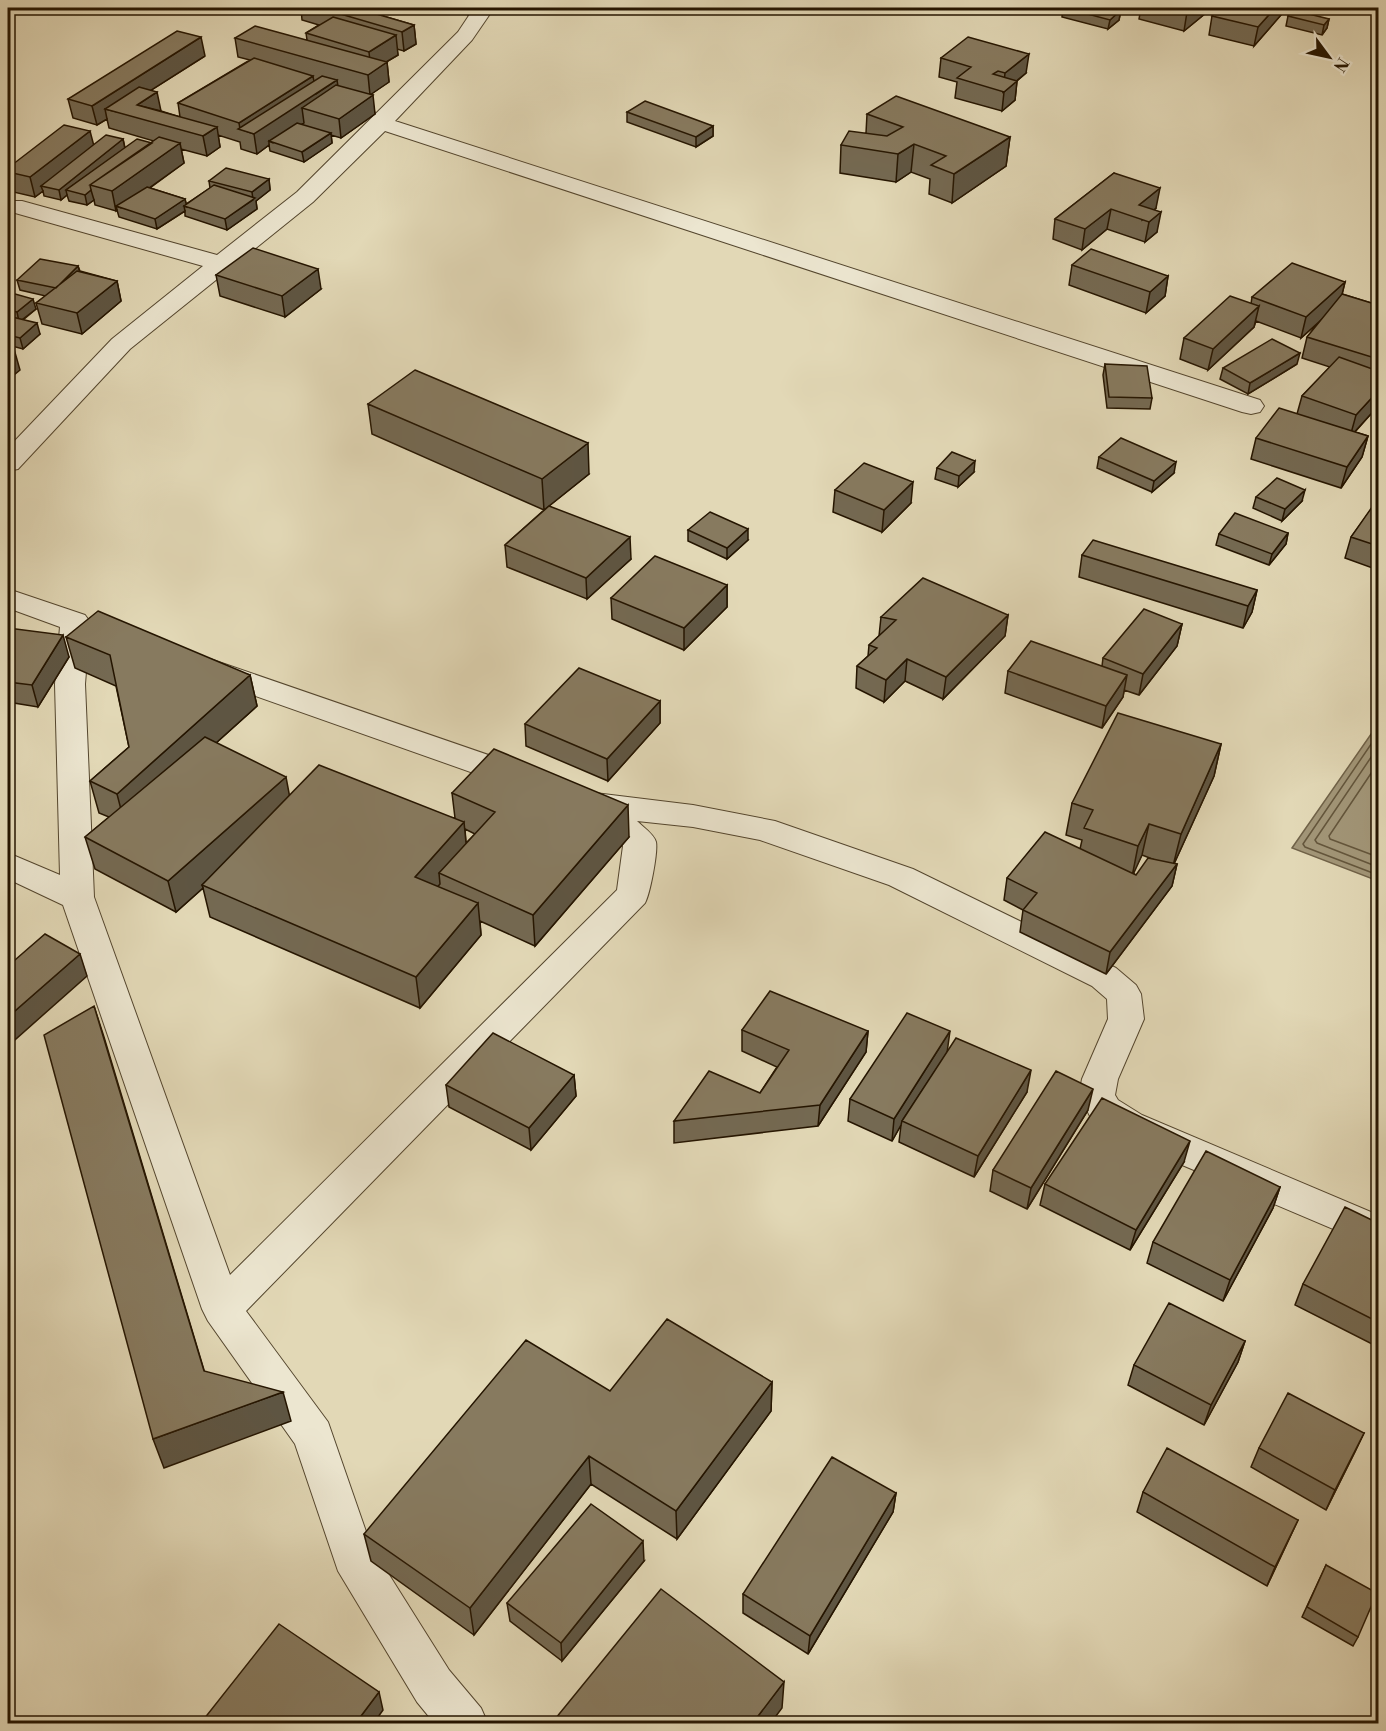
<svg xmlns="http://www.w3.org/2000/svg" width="1386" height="1731" font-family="'Libre Bodoni',serif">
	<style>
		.water { fill: #a29678; stroke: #706248; stroke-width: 1.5 }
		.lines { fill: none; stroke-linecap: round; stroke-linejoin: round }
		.shore { stroke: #64563c; stroke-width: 1.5 }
		.minor-casing { stroke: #54462e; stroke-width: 2 }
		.minor { fill: #ece6d0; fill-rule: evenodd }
		.wall { fill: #746952; stroke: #251500; stroke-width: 1.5; fill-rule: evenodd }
		.shaded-wall { fill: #5e5542; stroke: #251500; stroke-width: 1.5 }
		.building { fill: #877a5f; stroke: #251500; stroke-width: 1.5 }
	</style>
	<rect width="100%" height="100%" fill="#e2d8b6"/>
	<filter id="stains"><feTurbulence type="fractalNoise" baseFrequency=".00333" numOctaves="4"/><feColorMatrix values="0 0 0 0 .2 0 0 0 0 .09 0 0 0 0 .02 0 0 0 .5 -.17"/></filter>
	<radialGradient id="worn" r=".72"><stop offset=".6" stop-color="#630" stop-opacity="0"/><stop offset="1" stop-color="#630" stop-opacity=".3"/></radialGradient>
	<path class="water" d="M1376,727l2,1v153l-86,-33z"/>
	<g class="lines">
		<path class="shore" d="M1378,734l-75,110 2,3 73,28
			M1378,747l-63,93 2,3 61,24
			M1378,763l-49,73 1,3 48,18"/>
		<defs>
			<path id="minor" d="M474,8h20l-22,32 -77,81 865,279 4,6 -4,6 -9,2 -9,-2 -857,-281 -72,71 -183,147 -112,120 -10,2v-23l104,-109 91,-73 -195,-55v-10h14l195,54 80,-63 161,-160z
				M8,589l77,26 5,7 -5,62 9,213 136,378 387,-385 6,-44 -33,-32 -6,-2 -5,-8 5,-8 11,-3 98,12 82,16 138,48 203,99 20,17 5,9 3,25 -26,60 -3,16 3,5 24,15 236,100v33l-262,-111 -24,-17 -13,-25 3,-16 26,-60 -1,-20 -15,-13 -203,-101 -129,-45 -67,-13 -56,-6c6,6 17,13 19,21 2,10 -6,52 -11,61l-399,408 82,111 43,124 78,124 32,38 7,16h-53l-18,-22 -79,-131 -43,-127 -87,-123 -6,-12 -139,-404 -55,-26v-26l52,22 -5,-191 5,-57 -52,-19z
				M210,659l325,112 5,8 -5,8 -11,3 -11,-3 -314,-111 -4,-7 4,-7z"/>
		</defs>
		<use href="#minor" class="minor-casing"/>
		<use href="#minor" class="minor"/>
	</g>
	<path class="wall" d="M301,8h55l58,17 2,19 -12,7 -7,-2 1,6 -12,7h1l2,20 -18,12 4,20 -34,24 -10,-3 1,8 -28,19 -34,-11 -1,-6 -12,9 -16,-5 -1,-7 -22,-7 2,12 -13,9 -26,-7 3,14 -34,25 35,11 1,5 24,-16 -1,-7 60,-2 1,11 -14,11 1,8 -30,21 -42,-14v-5l-28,18 -38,-12 -2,-7 -1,1 -21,-6 -1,-5 -7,5 -18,-4 -2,-6 -6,5 -17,-4 -1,-5 -8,6 -26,-6 -1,-6v-17l85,-23 30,-6 2,9 27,-5 2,-2 -45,-13 -2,-9 -10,6 -24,-7 -5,-19 137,-43 -54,34 10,21 19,6 -2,-14 72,-43 -12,-3 -3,-19 72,2 -1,-7 13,-8 -17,-5z
		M401,8h34l-5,5z
		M442,8h30l-4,6 -25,-3z
		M1063,8h33l25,2 -2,10 -11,9 -46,-12z
		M1141,8h71l-28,23 -45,-12z
		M1287,8l-33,38 -45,-11 3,-19z
		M1288,16l41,3 -2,9 -5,7 -36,-9z
		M941,58l85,15 -9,8 -2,19 -13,11 -47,-13 2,-16 -18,-5z
		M627,112l86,14v10l-17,11 -69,-25z
		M867,114l143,23 -4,29 -54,37 -23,-9 1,-15 -19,-7 -15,10 -56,-9 1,-28 25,-12z
		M1114,173l42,35 -2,2 3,22 -12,10 -38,-13 -25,21 -29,-11 2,-20z
		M1072,265l96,11 -3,20 -19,17 -77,-28z
		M78,266l2,5 37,10 4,20 -39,33 -40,-10 -6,-21 10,-7 -26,-6 -3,-10z
		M216,275l105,14 -36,28 -65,-21z
		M1345,282l-3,12 36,11v101l-23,26 13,4 -6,21 -21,31 -90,-29 5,-21 41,-24 5,-18 28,-29 -28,-9 5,-21 12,-15 -18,16 -45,-17 -2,6 -46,43 -28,-11 4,-21 67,-34 1,-7z
		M8,292l28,17 -13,11 17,14 -17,15 -15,-4z
		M1105,364l47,34 -2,11 -43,-1 -4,-33z
		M1297,364l-49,30 -28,-15 3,-11z
		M368,404l221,70 -40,32 82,53 -44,40 -80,-32 -2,-22 39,-35 -172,-76z
		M1378,434v9h-2z
		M1099,457l75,16 -22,19 -55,-24z
		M937,468l37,4 -16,15 -23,-8z
		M835,490l76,13 -29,29 -49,-20z
		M1256,497l46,4 -20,20 -29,-13z
		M1378,500v70l-33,-12 6,-21z
		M688,530l60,10 -21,19 -39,-18z
		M1288,533l-2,11 -17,21 -53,-20 3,-11z
		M1082,555l175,35 -5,22 -9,16 -164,-51z
		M727,585v22l-43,43 -72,-31 -1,-21z
		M1008,615l-3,21 -62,63 -38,-18 -21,21 -28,-14 1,-22 11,-10 1,-11 10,-9 2,-19z
		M1182,624l-5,22 -38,49 -15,-5 -1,7 -21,31 -97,-35 3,-22 94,-5 1,-8z
		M8,628l61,29 -31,50 -30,-5z
		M66,637l184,38 7,31 -41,37 73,52 166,23 -3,-25 177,44 -94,109 -55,-25 1,14 -61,73 -210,-91 -7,-29 -27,24 -81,-43 -10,-32 24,-20 -10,-4 -9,-32 39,-34 -13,-61 -41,-18zM465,829l10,5 -9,9z
		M660,701v22l-52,58 -82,-35 -1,-22z
		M1221,744l-7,32 -40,88h3l-5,22 -66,88 -86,-42 3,-22 -19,-10 3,-22 73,-29 2,-9 -16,-5 6,-32zM1142,855l13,5 -19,15 -3,-2z
		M742,1030l126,1 -2,21 -48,74 -144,17v-22l86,-28 17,-26 -35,-16z
		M948,1051l79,41 -53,85 -75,-35 2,-17 -9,16 -44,-20 2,-22z
		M574,1075l2,21 -45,54 -82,-43 -3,-22z
		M1088,1110l-61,99 -37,-18 3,-21z
		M1184,1162l-54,88 -90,-45 5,-21z
		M1280,1187l-7,21 -50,93 -76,-38 6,-21z
		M1378,1223v124l-83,-42 8,-21z
		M1245,1341l-7,21 -34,63 -76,-40 6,-20z
		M772,1382l-1,29 -94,128 -86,-55 -117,151 -103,-74 -7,-27 246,-143z
		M1364,1433l-38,77 -75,-43 8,-19z
		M1143,1492l155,28 -31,66 -130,-74z
		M896,1493l-3,19 -85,142 -65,-41v-19z
		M644,1561l-82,100 -52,-40 -3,-18z
		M1326,1565l32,72 -5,9 -51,-29z"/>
	<path class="shaded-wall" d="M430,8h5l-5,5z
		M467,8h5l-4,6z
		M1193,8h19l-28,23 3,-19z
		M1275,8h12l-33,38 4,-19z
		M1121,10l-2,10 -11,9 2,-9z
		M1329,19l-2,9 -5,7 2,-10z
		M414,25l2,19 -12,7 -2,-19z
		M396,35l2,20 -27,16 -2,-19z
		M201,37l4,19 -88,56 -12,-3 2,10 -10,6 -5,-19z
		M1029,54l-3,19 -23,19 2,-19z
		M387,62l2,20 -19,13 -2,-20z
		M313,76l3,18 21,-14 3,20 -38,8 2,15 -31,20 -4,-2v4l-12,9 -3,-20 -14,-5 -1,-6z
		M1017,81l-2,19 -13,11 2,-19z
		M157,92l4,19 -24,-6z
		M373,95l2,19 -34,24 -2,-19z
		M713,126v10l-17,11v-10z
		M217,127l3,20 -13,9 -4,-20z
		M90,131l5,19 -54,36 2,5 -8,6 -5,-20z
		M331,133l1,10 -28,19 -2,-10z
		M1010,137l-4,29 -54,37 2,-29z
		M123,139l2,10 -59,41 1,5 -6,5 -2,-10z
		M180,143l4,20 -63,45 -5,-2 1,4 -1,1 -4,-20z
		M914,144l-3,28 -15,10 2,-28z
		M269,179l1,11 -14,11 1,8 -30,21 -2,-11 28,-19 -1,-8z
		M1160,188l-4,20 -14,12 -3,-15z
		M91,190l3,10 -7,5 -2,-10z
		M185,199l2,8 -3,-1 1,5 -28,18 -2,-10z
		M1111,209l-4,20 -25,21 3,-21z
		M1161,212l-4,20 -12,10 4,-20z
		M78,266l3,11 -25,11z
		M318,269l3,20 -36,28 -3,-21z
		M1168,276l-3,20 -19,17 4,-21z
		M117,281l4,20 -39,33 -5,-21z
		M1345,282l-5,21 -39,35 5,-21z
		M33,299l3,10 -17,13 -2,-10z
		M1259,306l-5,21 -46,43 5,-21z
		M37,323l3,11 -17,15 -3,-11z
		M14,349l6,21 -12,10v-25z
		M1300,353l-3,11 -49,30 2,-11z
		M1378,358v14l-6,8 6,-21z
		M1378,391v15l-28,31 6,-22z
		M1368,436l-6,21 -21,31 6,-21z
		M588,443l1,31 -45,36 -2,-31z
		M975,461l-1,11 -16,15 1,-11z
		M1176,462l-2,11 -22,19 2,-11z
		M913,482l-2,21 -29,29 2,-22z
		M1305,490l-3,11 -20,20 3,-12z
		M748,529v11l-21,19v-11z
		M1288,533l-2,11 -17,21 3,-11z
		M630,537l1,22 -44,40 -1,-21z
		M727,585v22l-43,43v-22z
		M1257,590l-5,22 -9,16 5,-22z
		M1008,615l-3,21 -62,63 3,-22z
		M1182,624l-5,22 -38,49 4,-21z
		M63,635l6,22 -31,50 -6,-22z
		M907,659l-2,22 -21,21 2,-22z
		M250,675l7,31 -132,119 -8,-31z
		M1127,675l-4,22 -21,31 4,-22z
		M660,701v22l-52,58 -1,-22z
		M1221,744l-7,32 -41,90 8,-32z
		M286,777l6,32 -90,76 1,3 -27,24 -8,-31z
		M628,805l1,32 -94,109 -2,-31z
		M464,822l3,31 -28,20 1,11 -21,25 -4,-32z
		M1149,824l-7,31 -10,22 6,-31z
		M1177,864l-5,22 -66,88 4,-22z
		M478,903l3,32 -61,73 -4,-31z
		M80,954l7,22 -79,70v-29z
		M94,1006l10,31 109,363 -9,-29z
		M868,1031l-2,21 -48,74 2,-21z
		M950,1031l-3,22 -45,68 -1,4 -9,16 2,-22z
		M1031,1070l-4,22 -53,85 4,-21z
		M574,1075l2,21 -45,54 -2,-22z
		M1093,1089l-5,21 -61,99 4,-21z
		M1190,1141l-6,21 -54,88 6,-20z
		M1280,1187l-7,21 -50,93 7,-21z
		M8,1213l5,13 -5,6z
		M1245,1341l-7,21 -34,63 7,-20z
		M772,1382l-1,29 -94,128 -1,-28z
		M283,1392l8,29 -127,47 -11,-29z
		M1364,1433l-9,19 -29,58 9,-20z
		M589,1456l2,28 -117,151 -4,-27z
		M896,1493l-3,19 -85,142 2,-18z
		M1298,1520l-9,19 -22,47 8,-19z
		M643,1541l1,20 -82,100 -1,-18z
		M784,1682l-2,26 -12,16h-18z
		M379,1692l4,18 -10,14h-18z"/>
	<path class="building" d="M320,8h36l58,17 -12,7z
		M1065,8h31l4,1 2,-1h8l11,2 -11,10z
		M1170,8h23l-6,4z
		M1220,8h55l-17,19 -46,-11z
		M1293,10l36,9 -5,6 -36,-9z
		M333,17l63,18 -27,17 -63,-19z
		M255,26l132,36 -19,13 -133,-37z
		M177,31l24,6 -109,69 -24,-7z
		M968,37l61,17 -24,19 -7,-2 -5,3 24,7 -13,11 -47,-14 14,-11 -30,-9z
		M254,58l59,18 -74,47 -61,-20z
		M322,76l15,4 -83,54 -16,-5z
		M336,85l37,10 -34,24 -37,-11z
		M139,87l18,5 -20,13 80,22 -14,9 -98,-27z
		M896,96l114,41 -56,37 -23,-9 15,-9 -32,-12 -16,10 -57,-9 8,-14 38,5 16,-9 -36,-13z
		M645,101l68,25 -17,11 -69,-25z
		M297,123l34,10 -29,19 -33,-11z
		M64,125l26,6 -60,46 -22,-5v-4z
		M106,135l17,4 -64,51 -18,-4z
		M159,137l21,6 -68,48 -22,-6z
		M137,139l15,4 -62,42 1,5 -6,5 -19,-5z
		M226,168l43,11 -17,13 -43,-11z
		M1114,173l46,15 -21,17 22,7 -12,10 -38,-13 -26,20 -30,-10z
		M214,185l41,13 -30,21 -41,-13z
		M147,187l38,12 -30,20 -39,-13z
		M253,248l65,21 -36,27 -66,-21z
		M1091,249l77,27 -18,16 -78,-27z
		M40,259l38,7 -22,22 -39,-8z
		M1292,263l53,19 -39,35 -54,-20z
		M77,271l40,10 -40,32 -41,-10z
		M8,292l25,7 -16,13 -9,-2z
		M1342,294l36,11v54l-71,-22z
		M1230,296l29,10 -46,43 -29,-11z
		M8,316l29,7 -17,15 -12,-3z
		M1272,339l28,14 -50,30 -27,-15z
		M8,347l6,2 -6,6z
		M1339,357l39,14v20l-22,24 -54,-19z
		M1105,364l42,2 5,32 -43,-1z
		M415,370l173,73 -46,36 -174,-75z
		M1279,408l89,28 -21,31 -91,-29z
		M1121,438l55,24 -22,19 -55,-24z
		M952,452l23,9 -16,15 -22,-8z
		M864,463l49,19 -29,28 -49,-20z
		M1277,478l28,12 -20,19 -29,-12z
		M1377,500h1v46l-27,-9z
		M549,506l81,31 -44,41 -81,-33z
		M710,512l38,17 -21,19 -39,-18z
		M1235,513l53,20 -16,21 -53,-20z
		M1093,540l164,50 -9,16 -166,-51z
		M655,556l72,29 -43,43 -73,-30z
		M923,578l85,37 -62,62 -39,-18 -21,21 -29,-14 20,-18 -8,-3 27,-25 -15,-3z
		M1144,609l38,15 -39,50 -40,-16z
		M98,611l152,64 -133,119 -27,-13 39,-34 -19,-92 -44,-18z
		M8,628l55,7 -31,50 -24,-3z
		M1031,641l96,34 -21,31 -98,-35z
		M579,668l81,33 -53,58 -82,-35z
		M1118,713l103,31 -40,90 -32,-10 -11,22 -54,-18 9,-18 -21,-7z
		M205,737l81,40 -118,104 -83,-44z
		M494,749l134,56 -95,110 -94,-42 56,-61 -43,-19z
		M319,765l145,57 -49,55 63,26 -62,74 -214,-92z
		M1045,832l91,43 12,-17 29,6 -67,88 -87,-42 14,-17 -30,-15z
		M45,934l35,20 -72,63v-51z
		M770,991l98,40 -48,74 -146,16 35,-50 51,22 29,-43 -47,-20z
		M94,1006l110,365 79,21 -130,47 -109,-404z
		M907,1013l43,18 -56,88 -44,-20z
		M493,1033l81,42 -45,53 -83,-43z
		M956,1038l75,32 -53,86 -76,-35z
		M1056,1071l37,18 -62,99 -38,-18z
		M1102,1098l88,43 -54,89 -91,-46z
		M1206,1151l74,36 -50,93 -77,-38z
		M1345,1207l33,16v99l-75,-38z
		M1169,1303l76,38 -34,64 -77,-40z
		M667,1319l105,63 -96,129 -87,-55 -119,152 -106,-74 162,-194 84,51z
		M1288,1393l76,40 -29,57 -76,-42z
		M1167,1448l131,72 -23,47 -132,-75z
		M832,1457l64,36 -86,143 -67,-42z
		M591,1504l52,37 -82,102 -54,-40z
		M1326,1565l51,28 -19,44 -51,-30z
		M661,1589l123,93 -32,42h-201z
		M279,1624l100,68 -24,32h-155z"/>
	<rect width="1386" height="1731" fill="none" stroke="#e2d8b6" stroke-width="30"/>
	<rect x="9" y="9" width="1368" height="1713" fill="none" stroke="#251500" stroke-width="3"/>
	<rect x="15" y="15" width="1356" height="1701" fill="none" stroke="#251500" stroke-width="1.5"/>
	<g transform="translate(1329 57) rotate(123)" stroke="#ece6d0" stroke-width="4.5" paint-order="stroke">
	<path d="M0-4.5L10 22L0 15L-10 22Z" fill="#251500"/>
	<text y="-9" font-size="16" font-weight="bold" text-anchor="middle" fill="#251500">N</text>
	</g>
	<rect width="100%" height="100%" filter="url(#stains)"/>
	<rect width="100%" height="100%" fill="url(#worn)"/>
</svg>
